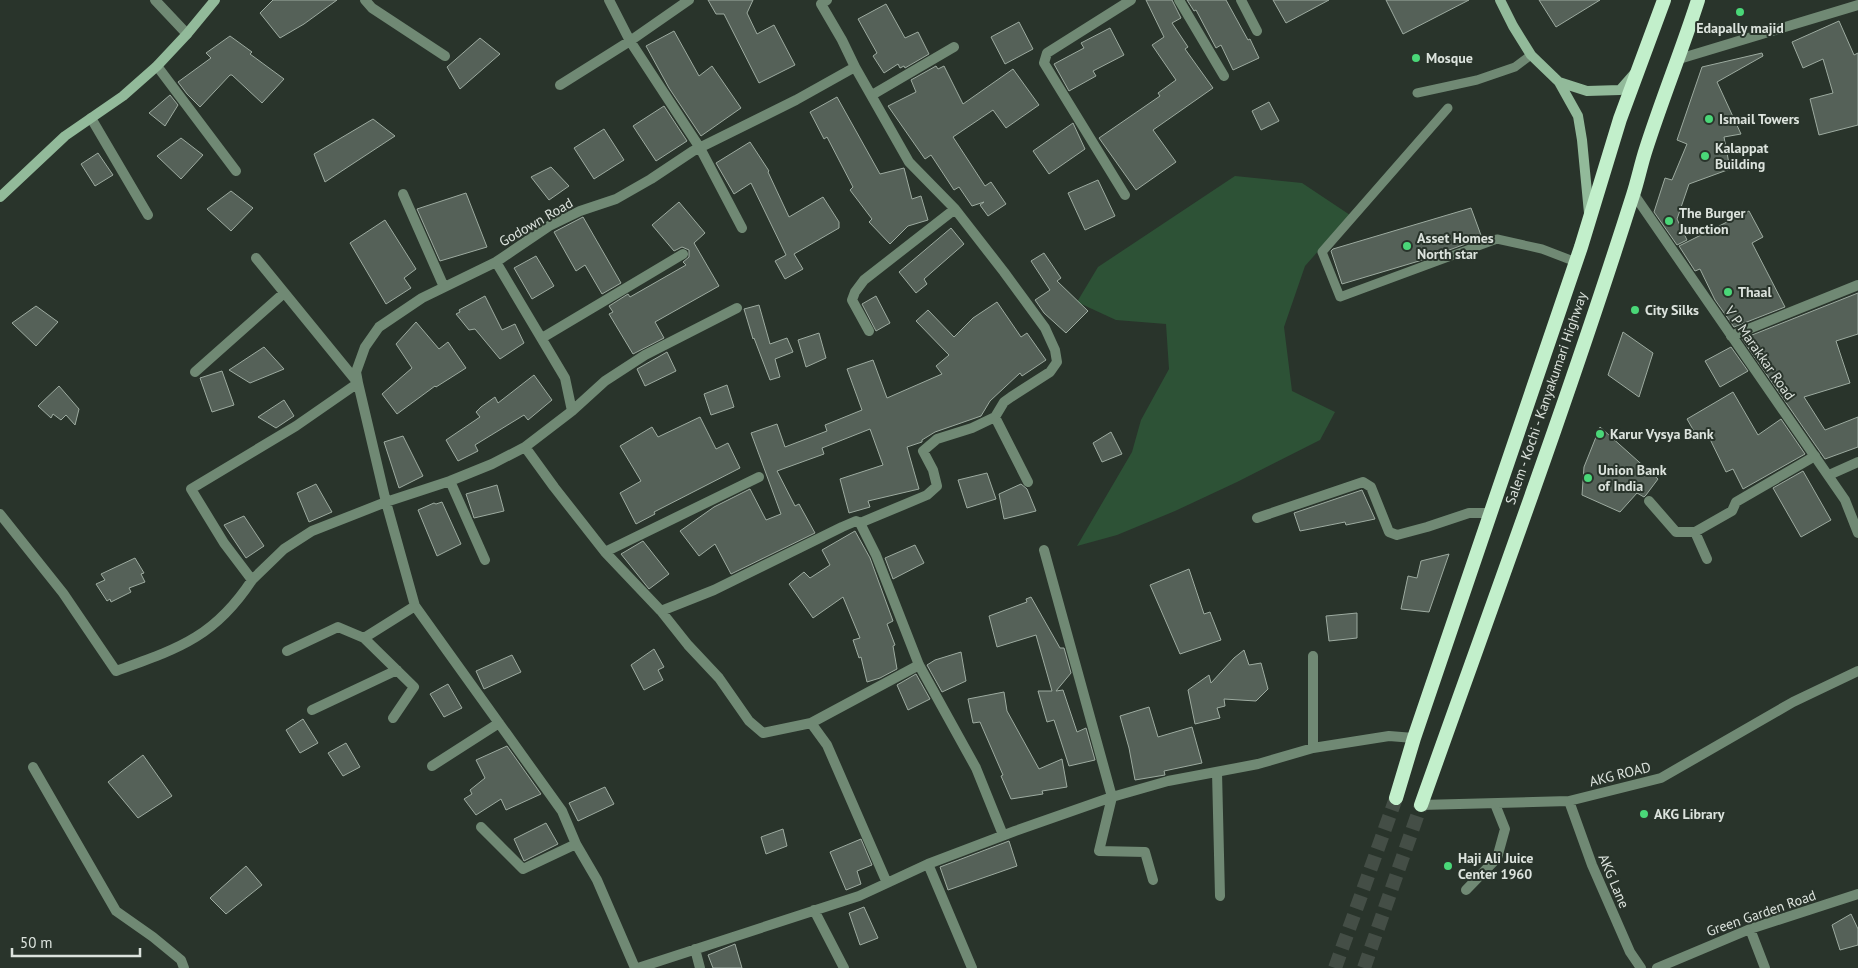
<svg xmlns="http://www.w3.org/2000/svg" width="1858" height="968" font-family="'PT Sans',sans-serif">
	<style>
		.green { fill: #2d5236 }
		.building { fill: #556158; stroke: #9daba0 }
		.lines { fill: none; stroke-linecap: round; stroke-linejoin: round }
		.trunk-tunnel { stroke: #444e46; stroke-width: 14; stroke-dasharray: 14 7; stroke-linecap: butt }
		.service { stroke: #708974; stroke-width: 9 }
		.minor { stroke: #708974; stroke-width: 10 }
		.tertiary { stroke: #708974; stroke-width: 10 }
		.secondary { stroke: #92ba9a; stroke-width: 10 }
		.trunk { stroke: #c2efcb; stroke-width: 14 }
		.poi-dot { fill: #4ad778; stroke: #29342b; stroke-width: 2 }
		.labels { text-anchor: middle; stroke-width: 4; stroke-linejoin: round; paint-order: stroke }
		.poi-label { font-size: 14px; font-weight: bold; fill: #dce3dd; stroke: #29342b; text-anchor: start }
		.street-label { font-size: 14px; fill: #dce3dd; stroke: #29342b }
	</style>
	<rect width="100%" height="100%" fill="#29342b"/>
	<path class="green" d="M1235,176l67,7 48,32 -45,51 -21,61 8,64 43,21 -15,28 -83,42 -62,29 -58,24 -40,11 55,-94 9,-32 28,-51 -3,-45 -50,-4 -39,-18 21,-35z"/>
	<path class="building" d="M273,0h64l-33,24 -24,14 -20,-25z
		M708,0h45l-6,13 10,21 17,-9 21,40 -36,18 -35,-69h-8z
		M1146,0h26l9,18 -9,5 16,24 -3,2 28,39 -60,42 23,32 -40,28 -37,-52 61,-42 -2,-3 18,-13 -24,-35 12,-8z
		M1187,0h39l22,40 2,-1 9,19 -26,12 -12,-25 -5,3 -20,-38 -2,1z
		M1273,0h56l-43,23z
		M1386,0h83l-66,34z
		M1539,0h61l-44,27z
		M886,4l19,34 13,-6 11,22 -24,14 -1,-2 -4,2 -2,-4 -14,9 -11,-17 4,-3 -19,-34z
		M1839,21l15,34 4,-2v72l-39,10 -9,-36 23,-6 -10,-34 -20,9 -11,-26z
		M1019,22l14,27 -28,15 -14,-27z
		M1110,28l14,27 -31,16 3,5 -27,15 -15,-27 30,-16 -3,-5z
		M674,31l25,45 13,-10 29,42 -40,28 -32,-48 -23,-42z
		M230,36l22,16 -2,2 34,25 -22,24 -30,-28h-2l-30,32 -13,-13 -9,-12 33,-24 -5,-5z
		M480,38l20,16 -40,35 -13,-22z
		M1762,53l1,3 -46,26 24,52 -17,3 6,32 -41,15 -12,35 10,21 -10,5 -23,-33 11,-34 7,2 15,-36 -10,-4 25,-73z
		M936,66l2,3 6,-3 19,38 50,-35 26,36 -33,23 -13,-18 -40,27 32,49 6,-4 15,22 -18,12 -8,-11 4,-3 -12,4 -13,-19 -5,3 -23,-35 -6,4 -37,-53 28,-14 -5,-12z
		M170,95l8,10 -13,21 -16,-13z
		M837,97l43,77 24,-6 8,31 9,-3 7,24 -20,6 -18,18 -21,-22 3,-3 -22,-29 3,-3 -26,-50 -3,2 -14,-27z
		M1269,102l10,19 -18,9 -9,-19z
		M664,106l23,35 -31,20 -23,-35z
		M373,119l22,17 -70,46 -11,-28z
		M1073,123l12,26 -36,25 -16,-23z
		M604,129l20,31 -30,19 -20,-31z
		M181,138l22,17 -22,24 -24,-23z
		M750,142l19,29 -1,1 21,45 34,-20 16,25v6l-45,26 9,15 -18,10 -10,-18 11,-6 -35,-72 -17,11 -18,-31z
		M98,153l15,22 -18,11 -14,-22z
		M551,167l18,19 -20,14 -18,-23z
		M1098,180l17,36 -30,14 -17,-37z
		M231,191l22,17 -22,23 -24,-22z
		M466,193l21,54 -47,14 -23,-52z
		M679,202l26,31 -11,10 25,43 -64,36 9,16 -31,16 -24,-40 4,-2 -4,-6 19,-12 2,3 56,-32 -3,-3 6,-5v-7l-7,-3 -8,4 -22,-26z
		M1471,208l11,30 -63,23 -77,23 -11,-33 2,-2z
		M1749,211l14,26 -11,6 33,64 -51,20 -19,-27 -15,-31 -5,2 -16,-25z
		M583,217l38,66 -19,11 -17,-29 -9,6 -22,-39z
		M385,220l31,49 -12,9 7,10 -25,16 -36,-61z
		M951,228l13,16 -40,35 3,5 -11,9 -17,-21z
		M1044,253l17,25 -4,3 31,30 -22,22 -22,-20 -9,-13 15,-10 -19,-29z
		M536,256l18,30 -22,13 -18,-31z
		M1858,293v41l-22,7 14,42 -46,14 21,33 33,-13v30l-33,12 -83,-120z
		M485,296l17,34 13,-6 9,19 -24,16 -25,-30 -6,1 -13,-16 4,-2 -1,-2z
		M876,296l14,27 -14,8 -14,-27z
		M997,302l24,35 6,-4 19,27 -24,16 -2,-3 -30,28 -9,15 -46,16 -13,8v2l-15,5 12,42 -51,12 2,6 -21,6 -9,-34 43,-14 -13,-36 -48,19 2,6 -47,17 18,35 4,-2 16,29 -84,41 -16,-30 -16,12 -19,-25 34,-24 36,-18 16,31 15,-6 -30,-81 26,-9 8,23 42,-16 -2,-6 37,-15 -15,-41 26,-9 14,38 55,-24 -6,-8 13,-11 -33,-34 12,-11 26,27 19,-19z
		M759,305l11,39 17,-6 6,14 -18,7 5,18 -10,3 -16,-42 -1,1 -9,-30z
		M36,306l22,16 -22,24 -24,-23z
		M416,322l23,27 9,-7 18,26 -30,19 -1,-1 -38,28 -15,-20 30,-26 -16,-24z
		M1623,332l30,21 -14,44 -31,-22z
		M819,333l7,25 -20,9 -8,-27z
		M264,347l20,22 -34,14 -21,-13z
		M1731,347l17,24 -28,16 -15,-26z
		M667,352l9,19 -31,15 -8,-17z
		M222,371l12,34 -22,7 -12,-34z
		M534,375l18,25 -24,20 -4,-5 -49,30 3,6 -20,10 -12,-21 34,-23 -4,-5 5,-5 14,-10 3,6z
		M727,385l7,22 -23,8 -7,-21z
		M59,386l20,23 -4,16 -9,-10 -5,5 -8,-6 -2,4 -13,-12z
		M1733,392l25,43 23,-16 24,35 -62,35 -10,-20 -7,3 -18,-37 -9,5 -12,-21z
		M284,400l10,16 -18,12 -18,-11z
		M700,417l16,32 12,-6 12,25 -86,44 1,2 -19,10 -16,-31 21,-12 -21,-35 32,-19 6,10z
		M1600,427l58,52 -12,16 -2,2 -7,-4 -17,19 -38,-17 2,-28z
		M1111,432l11,22 -20,8 -9,-19z
		M403,436l20,40 -24,12 -15,-46z
		M1803,471l28,49 -30,17 -28,-49z
		M987,473l9,26 -29,9 -9,-28z
		M316,484l16,28 -23,10 -12,-29z
		M1021,484l6,5 9,22 -32,8 -5,-25z
		M497,485l7,26 -30,7 -8,-24z
		M1362,490l13,29 -29,6 -1,-3 -45,9 -6,-18z
		M442,502l19,42 -24,12 -19,-46 16,-7 2,1z
		M244,516l20,30 -18,12 -22,-33z
		M855,531l15,27 23,63 -6,3 8,21 -2,1 4,23 -17,9 -13,4 -6,-25 -2,1 -6,-18 7,-2 -17,-41 -30,21 -24,-34 15,-12 6,6 20,-13 -8,-15z
		M643,541l26,33 -20,15 -28,-35z
		M915,545l9,18 -31,16 -8,-21z
		M1449,554l-20,58 -28,-3 7,-33 9,2 4,-17z
		M135,558l9,15 -3,1 4,8 -16,6 2,4 -20,10 -1,-3 -3,2 -11,-17 9,-4 -4,-6z
		M1189,569l15,45 6,-2 11,28 -41,14 -30,-69z
		M1031,597l29,51h4l7,25 -15,18 7,-1 14,42 9,-4 9,32 -26,6 -15,-46 -7,2 -9,-31h14l-16,-56 -39,12 -8,-31 38,-14 -1,-3z
		M1357,613v25l-28,3 -3,-25z
		M654,649l10,18 -6,3 5,10 -19,10 -13,-25z
		M1244,650l5,15 12,-2 7,26 -12,12 -32,-2 1,7 -8,2 3,10 -25,6 -7,-34 21,-15 2,8 23,-25z
		M961,652l5,29 -24,11 -15,-27 8,-5z
		M512,655l9,17 -37,17 -8,-18z
		M916,674l14,25 -22,11 -11,-25z
		M448,684l14,24 -18,9 -14,-23z
		M1004,692l3,19 32,58 23,-10 5,28 -25,4 1,3 -32,5 -10,-23 2,-1 -23,-53 -7,1 -5,-24z
		M1149,707l9,30 34,-10 10,36 -38,8 1,4 -30,5 -6,-32 -9,-32z
		M303,719l15,24 -18,10 -14,-23z
		M346,743l14,24 -17,9 -15,-23z
		M507,746l34,48 -35,16 -5,-11 -25,16 -12,-16 8,-5 -2,-4 15,-12 -9,-18z
		M143,755l29,41 -34,22 -30,-36z
		M605,787l9,17 -36,17 -9,-18z
		M546,823l12,21 -34,17 -10,-22z
		M783,829l4,17 -21,8 -5,-17z
		M861,839l11,26 -15,6 4,13 -15,6 -16,-38z
		M1009,841l8,25 -69,24 -8,-23z
		M246,866l16,19 -36,29 -16,-16z
		M864,907l14,31 -18,7 -11,-32z
		M1851,914l7,15v16l-18,5 -8,-25z
		M735,944l7,24h-29l-5,-13z"/>
	<g class="lines">
		<path class="trunk-tunnel" d="M1335,968l61,-170
			M1364,968l57,-163"/>
		<path class="service" d="M1417,93l60,-13 38,-13 16,-12
			M1448,108l-126,144 18,45 157,-58 45,10 34,13"/>
		<path class="minor" d="M155,0l32,34
			M365,0l7,8 73,48
			M609,0l21,41 70,107 42,80
			M1179,0l45,76
			M1241,0l16,31
			M1679,59l179,-54
			M157,66l79,105
			M560,85l70,-44 59,-41
			M872,95l82,-48
			M91,118l57,97
			M403,194l41,93
			M1125,195l-81,-132 3,-10 84,-53
			M256,258l102,125 -62,43 -105,63 33,54 28,37 32,-31 28,-18 74,-29 64,-21 42,-17 33,-17 47,-36 33,-30 40,-26 92,-47
			M496,262l69,116 7,33
			M869,331l-17,-31 3,-8 9,-12 91,-71
			M1731,336l127,-51
			M542,338l141,-84
			M195,372l89,-79
			M995,417l33,65
			M525,447l29,40 51,65 56,59 27,34 31,33 30,43 14,12 48,-10 16,22 60,138
			M1829,475l29,-13
			M450,481l35,79
			M1649,501l27,31h19
			M0,514l63,79 53,78c61,-22 98,-33 136,-91
			M1257,518l106,-36 8,5 18,45 8,3 30,-8 42,-14h22
			M860,523l16,32 43,110 57,103 27,67
			M1044,550l68,247 -13,54 46,1 8,28
			M605,552l154,-75
			M1707,559l-12,-27 37,-21 4,-9 79,-46
			M661,611l53,-21 128,-63 14,-6 4,2 67,-28 10,-9 -4,-16 -10,-19 14,-12 35,-11 23,-11 9,-15 7,-5 39,-25 7,-10 -2,-12 -10,-22 -41,-56 -49,-63 -46,-47 -54,-95
			M364,638l50,49 -21,31
			M287,651l51,-24 26,11 51,-32
			M312,710l85,-40
			M811,723l108,-58
			M1313,748v-92
			M432,766l67,-43
			M33,767l83,144 37,26 28,23 3,8
			M1217,772l3,124
			M1569,801l23,64 38,87 11,16
			M1421,805l148,-4 92,-23 132,-76 65,-31
			M481,827l42,42 53,-25
			M928,864l44,104
			M1466,890l31,-32 8,-29 -10,-25
			M814,910l30,58
			M1750,929l15,39
			M695,949l5,19
			M635,968l-38,-88 -21,-36 -14,-33 -147,-205 -29,-104 -28,-119 -2,-11 9,-25 14,-20 43,-29 74,-36 53,-36 31,-15 36,-12 35,-20 42,-28 103,-51 59,-33 -13,-27 -21,-36 6,-4
			M638,968l221,-72 69,-32 87,-33 97,-34 56,-16 90,-17 55,-16 76,-12 25,2
			M1657,968l93,-39 108,-35"/>
		<path class="tertiary" d="M1633,193l212,307 13,33"/>
		<path class="secondary" d="M1500,0l13,26 18,29 28,27 19,34 4,24 7,73
			M1559,82l28,9 33,-1 14,-16
			M0,197l65,-61 58,-40 34,-30 30,-32 28,-34"/>
		<path class="trunk" d="M1396,798l18,-60 167,-491 39,-128 44,-119
			M1421,805c72,-203 147,-405 212,-610 5,-15 8,-31 13,-46 16,-50 36,-99 52,-149"/>
	</g>
	<g class="poi-dot">
		<circle cx="1740" cy="12" r="5"/>
		<circle cx="1416" cy="58" r="5"/>
		<circle cx="1709" cy="119" r="5"/>
		<circle cx="1705" cy="156" r="5"/>
		<circle cx="1669" cy="221" r="5"/>
		<circle cx="1407" cy="246" r="5"/>
		<circle cx="1728" cy="292" r="5"/>
		<circle cx="1635" cy="310" r="5"/>
		<circle cx="1600" cy="434" r="5"/>
		<circle cx="1588" cy="478" r="5"/>
		<circle cx="1644" cy="814" r="5"/>
		<circle cx="1448" cy="866" r="5"/>
	</g>
	<g class="labels">
		<g class="poi-label">
			<text x="1740" y="33" text-anchor="middle">Edapally majid</text>
			<text x="1426" y="63">Mosque</text>
			<text x="1719" y="124">Ismail Towers</text>
			<text x="1715" y="153">Kalappat<tspan x="1715" dy="16">Building</tspan></text>
			<text x="1679" y="218">The Burger<tspan x="1679" dy="16">Junction</tspan></text>
			<text x="1417" y="243">Asset Homes<tspan x="1417" dy="16">North star</tspan></text>
			<text x="1738" y="297">Thaal</text>
			<text x="1645" y="315">City Silks</text>
			<text x="1610" y="439">Karur Vysya Bank</text>
			<text x="1598" y="475">Union Bank<tspan x="1598" dy="16">of India</tspan></text>
			<text x="1654" y="819">AKG Library</text>
			<text x="1458" y="863">Haji Ali Juice<tspan x="1458" dy="16">Center 1960</tspan></text>
		</g>
		<g class="street-label">
			<text transform="translate(536 222) rotate(-30)" y="5">Godown Road</text>
			<text transform="translate(1760 353) rotate(55)" y="5">V P Marakkar Road</text>
			<text transform="translate(1546 398) rotate(-71)" y="5">Salem - Kochi - Kanyakumari Highway</text>
			<text transform="translate(1620 774) rotate(-14)" y="5">AKG ROAD</text>
			<text transform="translate(1614 881) rotate(67)" y="5">AKG Lane</text>
			<text transform="translate(1761 913) rotate(-19)" y="5">Green Garden Road</text>
		</g>
	</g>
	<path d="M12 948v8h128v-8" fill="none" stroke="#dce3dd" stroke-width="2.5"/>
	<text x="20" y="948" font-size="15" fill="#dce3dd" stroke="#29342b" stroke-width="4" paint-order="stroke">50 m</text>
</svg>
